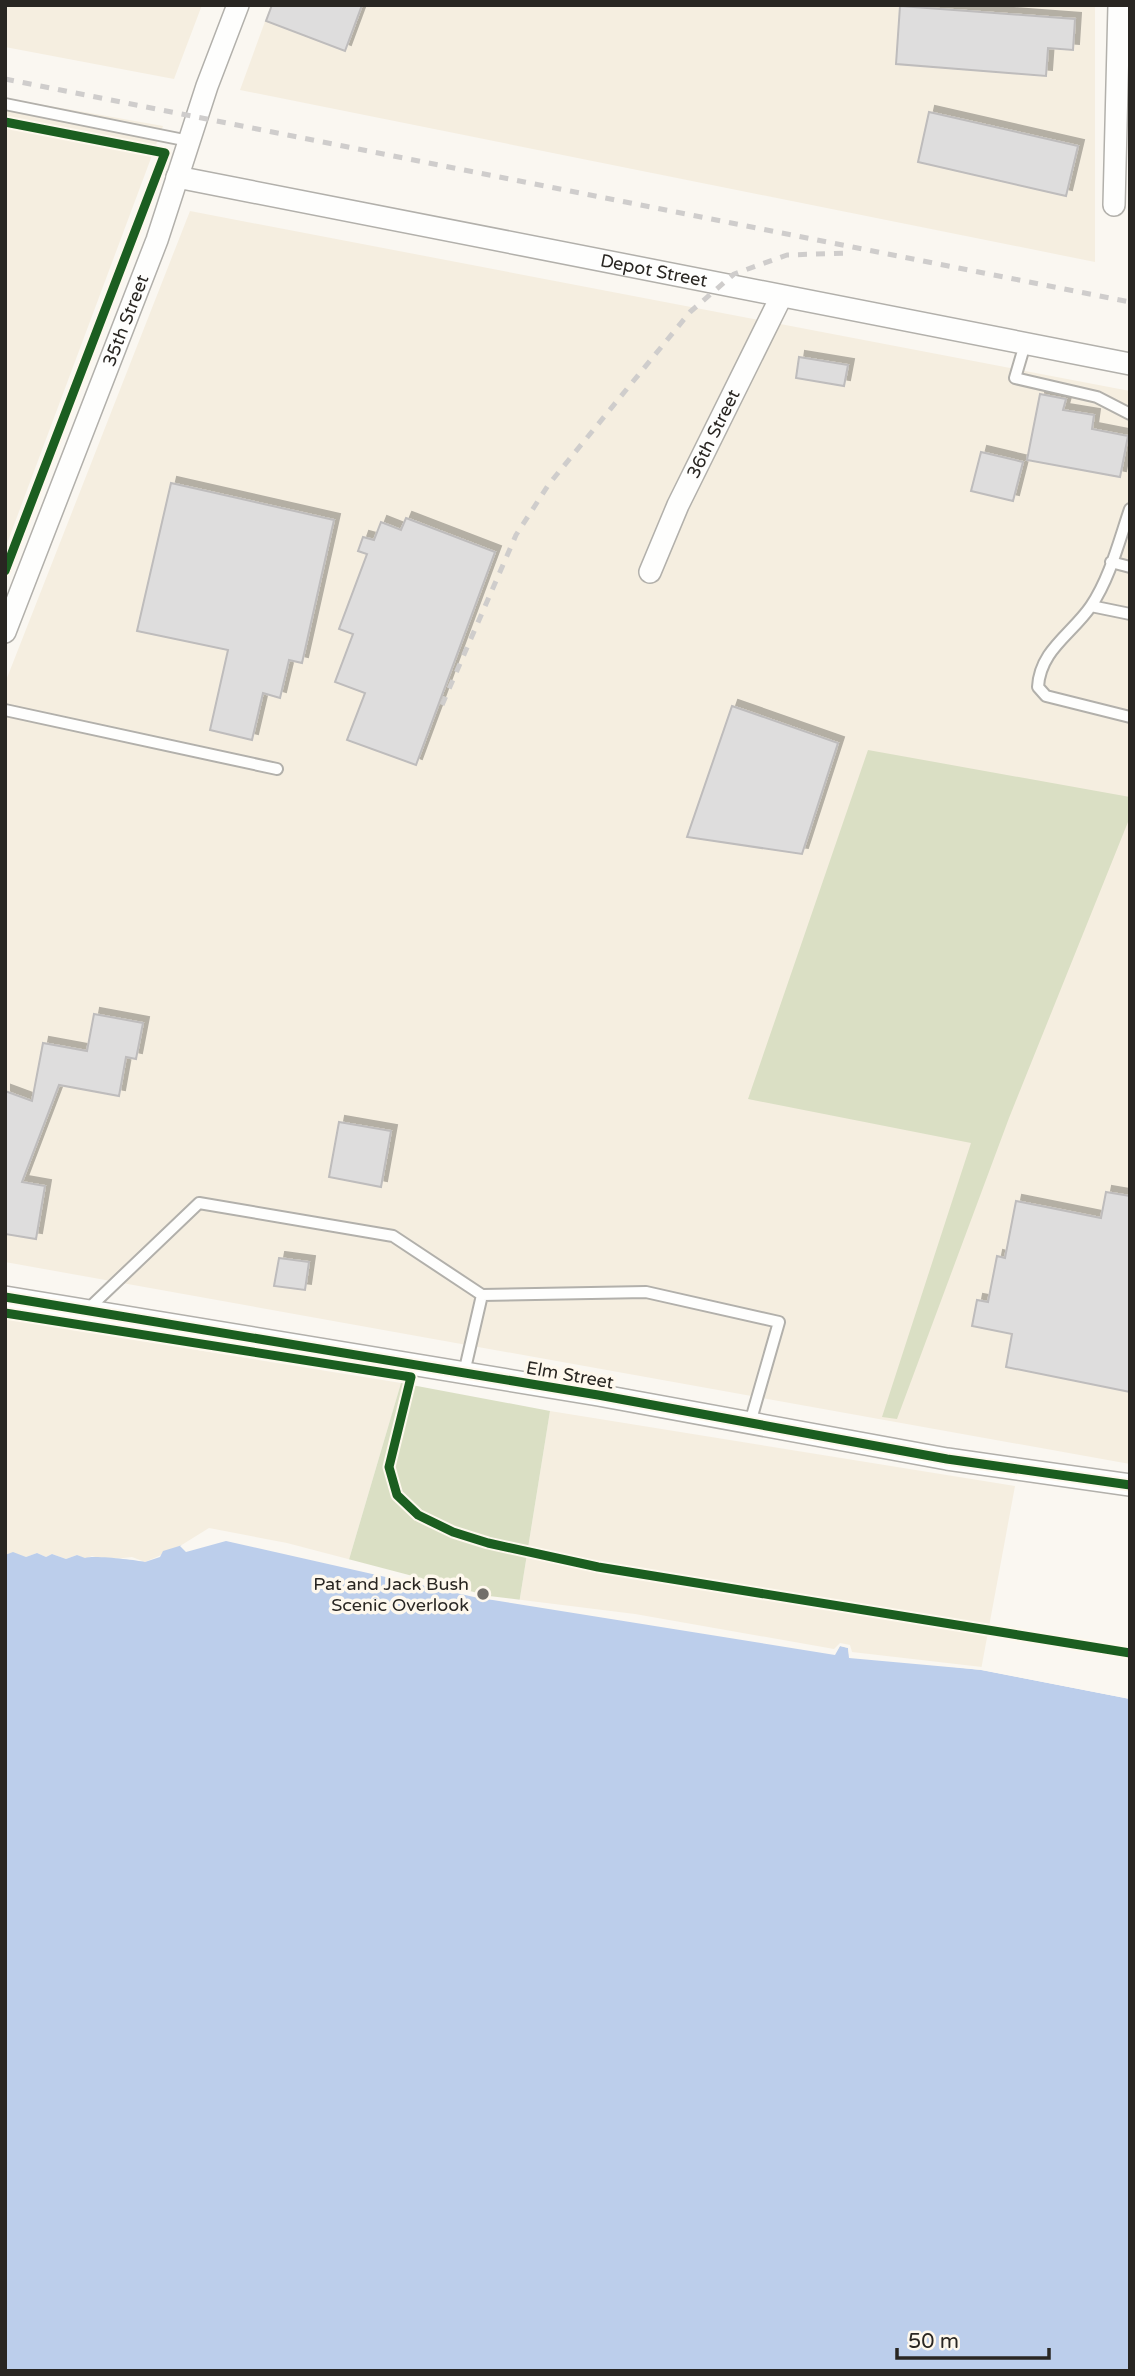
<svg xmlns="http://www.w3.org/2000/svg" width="1135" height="2376" font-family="'Varela Round',sans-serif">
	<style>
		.built { fill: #f5eee0 }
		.green { fill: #dadfc4 }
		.water { fill: #bcceeb }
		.pier { fill: #faf7f1 }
		.building { fill: #dedddd; stroke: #bebcbc; stroke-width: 2; filter: url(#shadow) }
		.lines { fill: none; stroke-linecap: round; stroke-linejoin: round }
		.service-casing { stroke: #b2b0ab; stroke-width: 14 }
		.minor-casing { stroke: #b2b0ab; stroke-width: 24 }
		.service { stroke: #fefefd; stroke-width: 10 }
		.minor { stroke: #fefefd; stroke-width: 21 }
		.rail { stroke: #cfcdcc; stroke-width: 5; stroke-dasharray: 9 9; stroke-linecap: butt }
		.cycleway-casing { stroke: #fef8ed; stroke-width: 13 }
		.cycleway { stroke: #1b5e20; stroke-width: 9 }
		.poi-dot { fill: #726f6a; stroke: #fef8ed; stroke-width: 2.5 }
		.labels { text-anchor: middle; stroke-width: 7; stroke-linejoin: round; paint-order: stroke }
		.street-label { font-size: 18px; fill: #292622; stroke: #fef8ed }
		.poi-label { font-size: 18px; fill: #292622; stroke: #fef8ed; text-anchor: end }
	</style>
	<defs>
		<filter id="shadow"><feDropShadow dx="6" dy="-6" stdDeviation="0" flood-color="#0004"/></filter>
	</defs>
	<rect width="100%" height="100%" fill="#faf7f1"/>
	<path class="built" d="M5,5h197l-28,74 -169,-32z
		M271,5h824v257l-855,-172z
		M5,98l158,28 -158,423z
		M190,211l940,180v1073l-1125,-202v-579z
		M5,1319l396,64 -53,180 -159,-20 -44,19 -13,-5 -27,3 -13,-4 -7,3 -8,-4 -11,4 -14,-5 -6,3 -9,-4 -11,4 -21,-2z
		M550,1411l465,75 -34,184 -132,-15 -330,-51z"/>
	<path class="green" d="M868,750l262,47v20l-121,301 -112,301 -15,-2 89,-274 -223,-44z
		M401,1383l149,28 -31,193 -51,-9 -120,-32z"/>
	<path class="water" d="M208,1531l281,68 145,18 202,35 4,-6 8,2 1,7 132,15 149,29v672h-1125v-816l8,-3 13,5 11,-4 9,4 6,-3 14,5 11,-4 8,3c9,-3 50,2 60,4l15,-5 3,-6 26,-8z"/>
	<path class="pier" d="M209,1528l78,15 202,53 146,18 199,35 6,-6 10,2 2,7 130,15 148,28v4l-148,-29 -133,-12 -1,-10 -8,-2 -5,9 -361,-58 -248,-56 -40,11 -6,-6z"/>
	<path class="building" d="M272,5h90l-17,46 -79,-30z
		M900,6l175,13 -2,31 -25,-2 -2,28 -150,-12z
		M929,112l149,34 -12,50 -148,-34z
		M799,357l49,8 -4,21 -48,-8z
		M1040,394l26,5 -3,11 31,5 -2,14 36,7 -8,41 -93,-17z
		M981,452l42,10 -10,39 -42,-10z
		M171,483l163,37 -32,143 -13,-3 -9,38 -17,-5 -11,47 -42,-10 18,-80 -91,-19z
		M406,518l89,34 -79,213 -69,-25 18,-47 -30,-11 18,-48 -14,-5 28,-75 -9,-3 5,-14 11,3 7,-18 20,8z
		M732,706l106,37 -36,111 -115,-17z
		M94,1014l49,9 -7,36 -10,-2 -7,39 -60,-11 -37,97 23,4 -9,53 -31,-5v-143l27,10 11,-58 44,8z
		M339,1122l52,9 -10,56 -52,-10z
		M1106,1192l24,4v196l-124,-25 6,-33 -40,-8 5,-26 11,2 9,-46 8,2 11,-57 85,17z
		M279,1258l30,4 -4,28 -31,-4z"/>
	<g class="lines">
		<defs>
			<path id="service" d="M5,104l184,37
				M1025,344l-10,34 82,19 33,17
				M1130,509c-11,32 -20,69 -39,97 -19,28 -51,44 -53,81l8,9 84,21
				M1111,562l19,5
				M1091,606l39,8
				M5,710l272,59
				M87,1310l112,-107 194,33 89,59 164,-3 133,30 -29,101
				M464,1373l18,-78"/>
			<g id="minor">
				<path id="s1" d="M177,177l953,187"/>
				<path d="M1114,205l5,-200"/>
				<path id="s2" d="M650,572l28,-67 103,-208"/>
				<path id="s3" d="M5,632l152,-392 50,-154 31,-81"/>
				<path d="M5,1297l593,98 349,64 183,26"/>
			</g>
		</defs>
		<use href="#service" class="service-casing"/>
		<use href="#minor" class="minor-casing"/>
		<use href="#service" class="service"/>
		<use href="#minor" class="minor"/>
		<path class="rail" d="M5,79l1125,223
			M442,705l74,-170 33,-51 141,-172 44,-38 53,-19 62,-2"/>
		<defs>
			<path id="cycleway" d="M5,122l160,31 -160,418
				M5,1297l593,98 349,64 183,26
				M5,1313l406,64 -22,90 8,28 21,20 35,17 35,11 110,24 532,86"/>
		</defs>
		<use href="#cycleway" class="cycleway-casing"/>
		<use href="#cycleway" class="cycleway"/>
	</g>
	<circle class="poi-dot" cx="483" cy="1594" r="7"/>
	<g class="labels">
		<g class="street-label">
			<text dy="6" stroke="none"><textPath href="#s1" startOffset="486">Depot Street</textPath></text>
			<text dy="6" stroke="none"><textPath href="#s3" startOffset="334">35th Street</textPath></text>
			<text dy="6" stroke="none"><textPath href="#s2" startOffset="152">36th Street</textPath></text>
			<text transform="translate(570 1375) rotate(10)" y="6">Elm Street</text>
		</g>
		<g class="poi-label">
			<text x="469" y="1590">Pat and Jack Bush<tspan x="469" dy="21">Scenic Overlook</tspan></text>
		</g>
	</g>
	<rect width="1135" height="2376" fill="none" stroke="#292622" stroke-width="14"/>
	<path d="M897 2348v10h152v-10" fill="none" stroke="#292622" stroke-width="3.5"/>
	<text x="908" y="2348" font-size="21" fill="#292622" stroke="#fef8ed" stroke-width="5" paint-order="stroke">50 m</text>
</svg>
